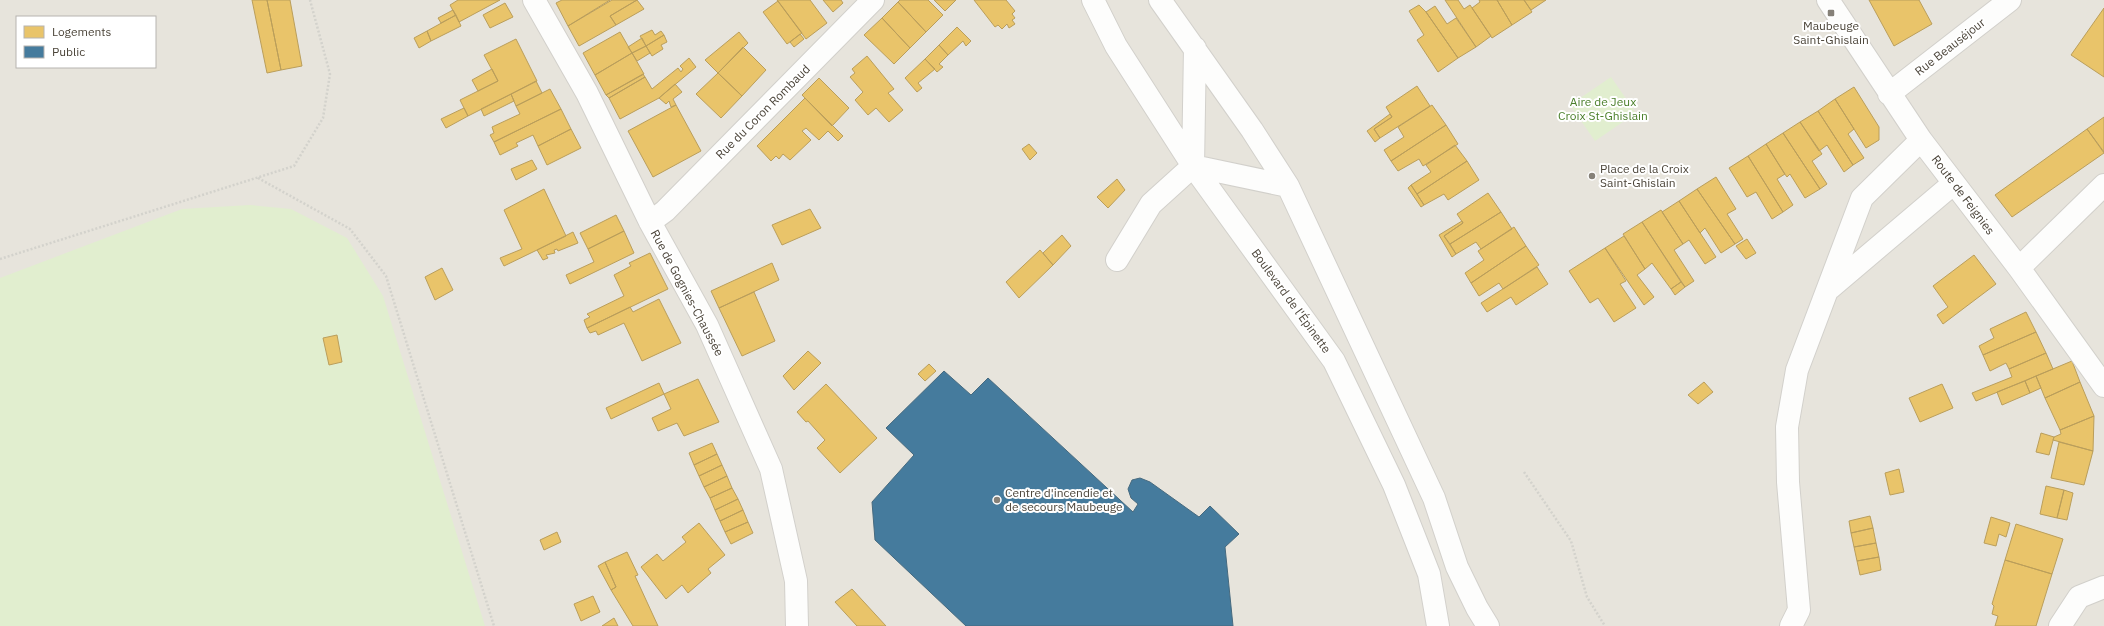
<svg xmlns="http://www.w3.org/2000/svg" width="2104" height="626" font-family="'IBM Plex Sans',sans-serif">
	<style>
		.residential { fill: #e7e4dc; fill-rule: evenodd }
		.green { fill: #e1eecf }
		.homes { fill: #e9c46a; stroke: #ba9e5b }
		.public { fill: #457b9d; stroke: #476a7f }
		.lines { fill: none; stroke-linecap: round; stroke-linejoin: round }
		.minor-casing { stroke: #d2d0cb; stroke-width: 24 }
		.path { stroke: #d3d2cc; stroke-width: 2.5; stroke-dasharray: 2 2; stroke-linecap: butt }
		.minor { stroke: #fdfdfc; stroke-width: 22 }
		.poi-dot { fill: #868178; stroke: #fff; stroke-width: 1.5 }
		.labels { text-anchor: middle; stroke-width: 4; stroke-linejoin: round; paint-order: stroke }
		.poi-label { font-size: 12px; fill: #4b4439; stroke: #fff; text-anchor: start }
		.street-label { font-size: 12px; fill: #4b4439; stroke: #fff }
		.park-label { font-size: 12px; fill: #4a7f2a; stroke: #fff }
	</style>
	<rect width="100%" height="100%" fill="#f4f2ee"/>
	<path class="residential" d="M0,0h2104v626h-2104zM17,17h138v50h-138z"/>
	<path class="green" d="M1611,77l25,36 -41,28 -25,-36z
		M250,205l41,4 56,29 36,58 102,330h-485v-348l182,-69z"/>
	<path class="homes" d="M252,0h15l14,70 -14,3z
		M267,0h23l12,66 -21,4z
		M458,0h42l-41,22 -9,-17z
		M562,0h48l-42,26 -12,-23z
		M612,0h25l-27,16 6,9 -37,21 -11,-20z
		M637,0l7,9 -28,16 -6,-9z
		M777,0h33l17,23 -21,16z
		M823,0h18l2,3 -10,9z
		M900,0h28l15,15 -17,17 -28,-30z
		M934,0h22l-11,11z
		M974,0h32l9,11 -3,3 3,4 -3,2 3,4 -6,4 -2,-4 -5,5 -4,-4 -3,2z
		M1445,0h13l6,9 6,-4 21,31 -15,11z
		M1479,0h18l15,25 -20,13 -20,-30 8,-6z
		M1497,0h27l8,12 -20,13z
		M1524,0h22l-15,10z
		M1869,0h50l13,24 -38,22z
		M778,1l24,32 -15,11 -24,-32z
		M898,2l28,30 -16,16 -28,-30z
		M505,3l8,14 -23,11 -7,-13z
		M1419,5l7,7 32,46 -20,14 -21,-32 7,-5 -15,-24z
		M1435,6l12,18 9,-6 20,29 -18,11 -32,-46z
		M2104,8v69l-33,-22z
		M453,10l3,5 -15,8 -3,-5z
		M456,15l5,11 -30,15 -4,-10z
		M882,18l28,30 -16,16 -30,-29z
		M957,27l14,14 -5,5 -3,-5 -15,14 -9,-10z
		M652,30l3,5 6,-4 3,4 -18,11 -6,-10z
		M427,31l4,10 -12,7 -5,-10z
		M620,32l12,21 -37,22 -12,-22z
		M739,32l9,11 -30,30 -13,-13z
		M800,34l4,5 -10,8 -4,-5z
		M664,35l3,7 -6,3 2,4 -11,7 -6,-10z
		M642,38l4,8 -14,7 -4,-6z
		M516,39l21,42 -69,35 -8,-16 38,-19 -14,-26z
		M939,45l9,10 -9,9 4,3 -6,5 -12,-13z
		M646,46l4,7 -13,8 -5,-8z
		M743,47l23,23 -24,26 -24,-23z
		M632,53l12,21 -38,21 -11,-20z
		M867,56l27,33 -6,4 15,17 -14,12 -13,-14 -8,7 -13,-15 8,-8 -13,-15 5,-4 -3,-4z
		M689,58l7,9 -37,31 -39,21 -11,-21 36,-21 7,12 26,-21 3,4 2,-3 -3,-3z
		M925,59l10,10 -17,14 4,5 -5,4 -12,-14z
		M492,69l6,12 -20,10 -6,-11z
		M718,73l24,23 -21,22 -25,-24z
		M643,74l2,3 -36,21 -3,-3z
		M819,78l30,30 -17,18 -30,-31z
		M536,81l6,12 -26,13 -5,-12z
		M675,84l7,8 -9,7 3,6 -5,2 -2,-6 -3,3 -7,-6z
		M1417,86l13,20 -50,32 -6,-9 18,-12 -6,-10z
		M1854,87l25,40v13l-13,8 -31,-49z
		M550,89l11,20 -67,33 -4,-7 4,-2 -2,-6 28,-13 -4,-8z
		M511,94l3,7 -30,15 -3,-7z
		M805,98l38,38 -5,5 -10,-10 -9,9 -13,-12 -4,3 9,9 -21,20 -7,-6 -4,5 -3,-3 -5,5 -14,-15z
		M1835,99l19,30 -6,5 16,24 -11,7 -35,-54z
		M676,105l25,46 -48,26 -25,-46z
		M1432,105l14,20 -55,36 -7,-11 20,-13 -6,-10z
		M464,108l4,8 -22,12 -5,-9z
		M561,109l10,20 -33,17 -5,-11 -17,8 2,3 -18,9 -6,-13z
		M1818,111l35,54 -9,7 -17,-27 -8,6 -19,-29z
		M1390,114l2,3 -18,12 6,9 -5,4 -8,-11z
		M2104,117v35l-17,-23z
		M1800,122l22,32 -10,7 15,23 -7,5 -37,-56z
		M1446,125l12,19 -35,22 -4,-7 -21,12 -7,-10z
		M571,129l10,19 -34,17 -9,-19z
		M2087,129l17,24 -92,64 -17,-22z
		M1783,133l37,56 -15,9 -15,-24 -3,3 -3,-4 -18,-29z
		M1029,144l8,9 -7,7 -8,-11z
		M1766,144l19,30 -8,5 16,26 -10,7 -35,-56z
		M1455,145l12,16 -50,33 -6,-9 20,-13 -5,-7z
		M1748,156l35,56 -11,7 -16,-27 -9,5 -18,-29z
		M532,160l5,9 -21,11 -5,-11z
		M1467,161l12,19 -31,20 -4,-6 -20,11 -7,-11z
		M1716,177l20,32 -9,5 16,25 -8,5 -38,-55z
		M1117,179l8,11 -17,18 -11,-11z
		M1411,185l13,20 -3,2 -13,-19z
		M544,189l22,47 -62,30 -4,-8 22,-9 -18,-39z
		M1697,189l38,55 -14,9 -16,-25 -5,5 -21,-32z
		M1488,193l13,19 -51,32 -6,-8 19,-13 -6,-9z
		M1679,201l37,56 -11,7 -16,-24 -6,4 -21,-32z
		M810,209l11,19 -39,17 -10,-20z
		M1661,210l22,34 -9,6 20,31 -9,6 -43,-65z
		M1501,212l11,17 -31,20 -5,-7 -20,12 -6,-10z
		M616,215l8,16 -36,18 -8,-16z
		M1462,221l1,2 -19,13 12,18 -4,3 -13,-22z
		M1642,222l39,60 -10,7 -19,-26 -7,6 -22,-35z
		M1514,227l12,19 -55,37 -6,-10 19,-13 -6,-9z
		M624,231l10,22 -64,31 -4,-9 28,-13 -6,-13z
		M573,232l5,11 -20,8 -1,-2 -3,1 1,3 -9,2 2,3 -5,2 -6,-10z
		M1062,235l9,11 -18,19 -10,-12z
		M1624,236l21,33 -8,6 17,22 -10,8 -39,-57z
		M1747,239l9,14 -10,6 -10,-13z
		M1526,246l13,19 -36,24 -4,-6 -20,13 -8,-13z
		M1605,248l21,33 -6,3 16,24 -22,14 -16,-24 -8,5 -21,-32z
		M1040,250l13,15 -34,33 -13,-16z
		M650,253l18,36 -81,39 -3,-8 6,-3 -3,-3 37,-18 -10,-21 17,-9 -2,-3z
		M1974,255l22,29 -53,40 -6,-9 11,-8 -15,-21z
		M772,263l7,17 -60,28 -8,-17z
		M1537,267l11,17 -32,21 -5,-8 -24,15 -6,-9z
		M442,268l11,22 -18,10 -10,-23z
		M1681,282l4,5 -10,8 -4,-6z
		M754,292l21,49 -33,15 -23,-48z
		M659,299l22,44 -39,18 -18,-38 -26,12 -2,-4 -6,2 -3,-5 43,-21 3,5z
		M2026,312l10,20 -53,23 -4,-9 15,-8 -4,-9z
		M2036,332l10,21 -37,16 -3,-6 -16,8 -7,-16z
		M337,335l5,27 -13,3 -6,-27z
		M808,351l13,12 -27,27 -11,-14z
		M2046,353l7,16 -77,32 -4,-8 40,-16 -3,-8z
		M2072,361l8,21 -35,16 -9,-22z
		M929,364l7,7 -11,10 -7,-7z
		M2036,376l5,12 -11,5 -5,-12z
		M698,379l21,43 -35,14 -7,-13 -19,8 -6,-13 19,-9 -7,-15z
		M2025,381l5,12 -28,12 -5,-13z
		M1704,382l9,10 -15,12 -10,-9z
		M2080,382l14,34 -34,14 -15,-32z
		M659,383l5,11 -53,25 -5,-11z
		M826,384l51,54 -37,35 -23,-25 8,-8 -17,-19 -2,1 -9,-10z
		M1942,384l11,24 -33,14 -11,-24z
		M2094,416l-1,35 -40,-11 1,-3 7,-3 -1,-4z
		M2041,433l13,4 -5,18 -13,-3z
		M2059,442l34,9 -9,34 -33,-7z
		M712,443l5,11 -23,11 -5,-12z
		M717,454l5,11 -23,11 -5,-11z
		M722,465l5,11 -23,11 -5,-11z
		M1899,469l5,23 -14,3 -5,-22z
		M727,476l5,12 -22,10 -6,-11z
		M2046,486l18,4 -7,28 -17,-4z
		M732,488l6,11 -23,11 -5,-12z
		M2064,490l9,3 -6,27 -10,-2z
		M738,499l5,11 -23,11 -5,-11z
		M743,510l5,12 -23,10 -5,-11z
		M1870,516l3,12 -22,5 -2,-12z
		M1991,517l19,6 -4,14 -7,-3 -3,12 -12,-3z
		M748,522l5,11 -22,11 -6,-12z
		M699,523l26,32 -17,14 3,4 -23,20 -6,-8 -16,14 -25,-32 16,-13 6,7 23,-19 -4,-5z
		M2016,524l47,15 -11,35 -47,-14z
		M1873,528l3,15 -22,4 -3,-14z
		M557,532l4,10 -17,8 -4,-10z
		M1876,543l3,14 -22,4 -3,-14z
		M627,552l11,23 -3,1 23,50h-25l-22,-36 5,-3 -11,-25z
		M1879,557l2,13 -21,5 -3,-14z
		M2005,560l47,14 -16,52h-41l3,-10 -6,-2 2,-8 -2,-2z
		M605,562l11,25 -5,3 -13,-24z
		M852,589l34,37h-29l-22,-24z
		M593,596l7,16 -19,9 -7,-17z
		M614,618l4,8h-16z"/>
	<path class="public" d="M944,371l27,24 17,-17 145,134 5,-8 -7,-6 -3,-9 4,-9 8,-2 10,4 49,35 11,-11 29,28 -14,13 8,79h-267l-91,-86 -3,-38 42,-47 -28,-27z"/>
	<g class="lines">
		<defs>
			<path id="minor" d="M534,0l53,93 63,129 57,103 64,144 25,112 1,45
				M1093,0l23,46 77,120 141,195 60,124 35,89 9,52
				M1160,0l92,130 36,56 146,312 23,69 20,41 11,18
				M1828,0l93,140 98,128 85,118
				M1889,94l121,-94
				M1193,166l95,20
				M650,222l15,-11 208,-211
				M1117,260l34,-56 42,-38 2,-118
				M2019,268l85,-83
				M1830,288l124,-105
				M1791,626l8,-16 -11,-128 -1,-55 10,-57 65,-172 59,-58
				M2060,626l19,-29 25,-10"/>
		</defs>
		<use href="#minor" class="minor-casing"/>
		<path class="path" d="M258,178l92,51 36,47 108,350
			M0,259l294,-93 29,-48 7,-44 -20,-74
			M1524,472l47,69 16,56 18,29"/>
		<use href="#minor" class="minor"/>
	</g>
	<g class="poi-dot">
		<rect x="1827" y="9" width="8" height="8" rx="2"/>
		<circle cx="1592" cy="176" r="4"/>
		<circle cx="997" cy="500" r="4"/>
	</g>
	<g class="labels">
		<g class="poi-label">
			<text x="1831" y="30" text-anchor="middle">Maubeuge<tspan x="1831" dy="14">Saint-Ghislain</tspan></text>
			<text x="1600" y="173">Place de la Croix<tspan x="1600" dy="14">Saint-Ghislain</tspan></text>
			<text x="1005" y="497">Centre d'incendie et<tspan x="1005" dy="14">de secours Maubeuge</tspan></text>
		</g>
		<g class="street-label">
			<text transform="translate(1950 47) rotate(-38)" y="4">Rue Beauséjour</text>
			<text transform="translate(763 112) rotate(-45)" y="4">Rue du Coron Rombaud</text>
			<text transform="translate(1963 195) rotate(53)" y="4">Route de Feignies</text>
			<text transform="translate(687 293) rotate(62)" y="4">Rue de Gognies-Chaussée</text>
			<text transform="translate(1291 301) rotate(54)" y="4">Boulevard de l'Épinette</text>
		</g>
		<g class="park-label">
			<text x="1603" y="106">Aire de Jeux<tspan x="1603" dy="14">Croix St-Ghislain</tspan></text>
		</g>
	</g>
	<rect x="16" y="16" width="140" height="52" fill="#ffffff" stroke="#b7b4b0"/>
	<rect x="24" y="26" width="20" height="12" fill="#e9c46a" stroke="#b7b4b0"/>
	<text x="52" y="36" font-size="12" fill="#4b4439">Logements</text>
	<rect x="24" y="46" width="20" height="12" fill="#457b9d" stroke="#b7b4b0"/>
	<text x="52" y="56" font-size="12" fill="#4b4439">Public</text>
</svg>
